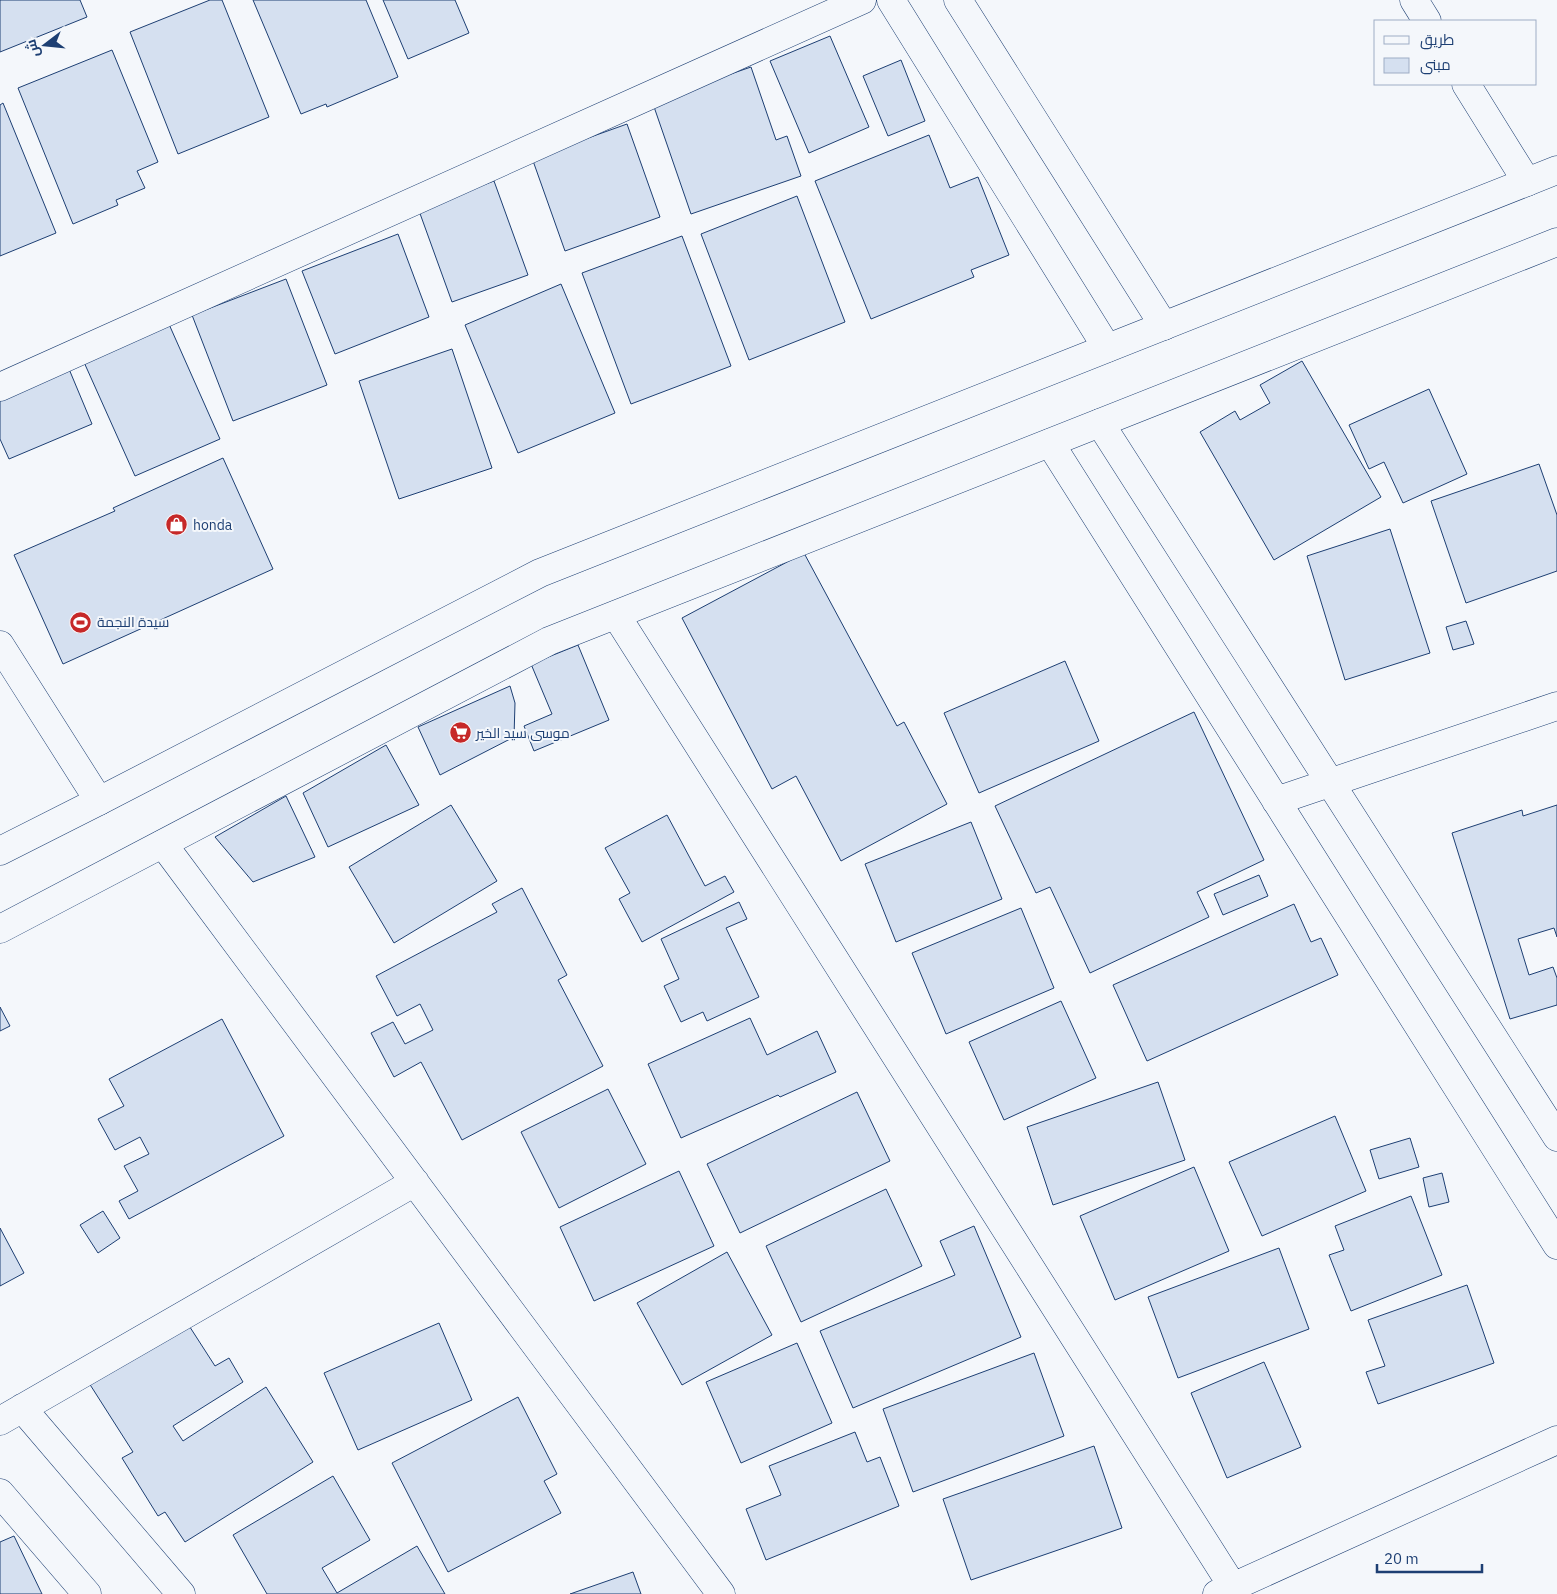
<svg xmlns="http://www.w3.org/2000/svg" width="1557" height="1594" font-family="'IBM Plex Sans',Cairo,sans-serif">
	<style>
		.building { fill: #d5e0f0; stroke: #1d3f73 }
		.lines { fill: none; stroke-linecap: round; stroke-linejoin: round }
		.street-casing { stroke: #1d3f73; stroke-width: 29 }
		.secondary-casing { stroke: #1d3f73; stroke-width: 29 }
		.street { stroke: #f4f7fb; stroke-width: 28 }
		.secondary { stroke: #f4f7fb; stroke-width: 28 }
		.labels { text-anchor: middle; stroke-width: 4; stroke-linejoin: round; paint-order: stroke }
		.poi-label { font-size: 14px; fill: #1d3f73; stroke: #f4f7fb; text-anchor: start }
	</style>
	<rect width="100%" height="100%" fill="#f4f7fb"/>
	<path class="building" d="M0,0h80l7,17 -87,35z
		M210,0h12l47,117 -91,37 -48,-122z
		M253,0h113l32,77 -71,30 -1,-3 -25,10z
		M383,0h72l14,33 -61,26z
		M830,36l39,91 -60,26 -39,-92z
		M112,50l46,112 -21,9 8,17 -29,12 2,5 -45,19 -55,-136z
		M901,60l24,61 -37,15 -25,-60z
		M751,67l25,73 11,-4 14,40 -110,38 -39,-113z
		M3,103l53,130 -56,23v-151z
		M627,124l33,93 -95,34 -33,-93z
		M929,135l21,53 28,-11 31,78 -38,15 3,7 -103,42 -56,-138z
		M494,181l34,94 -76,27 -34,-94z
		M797,196l48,126 -96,38 -48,-126z
		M398,234l31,83 -94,37 -33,-83z
		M682,236l49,130 -100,38 -49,-131z
		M286,279l41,106 -94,36 -41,-106z
		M561,284l54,129 -97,40 -53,-128z
		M168,322l52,117 -85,37 -52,-116z
		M452,349l40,119 -93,31 -40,-118z
		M1302,361l79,136 -107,63 -74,-128 35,-21 5,9 30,-17 -10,-18z
		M69,369l23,55 -83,35 -9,-20v-41z
		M1429,389l38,85 -64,29 -19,-41 -15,7 -20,-44z
		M223,458l50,111 -210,95 -49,-109 101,-44 -2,-3z
		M1539,464l18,51v56l-91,32 -35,-102z
		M1390,529l40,124 -85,27 -38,-124z
		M804,553l93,173 7,-4 43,82 -106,57 -45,-85 -24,13 -90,-171z
		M1466,621l8,23 -21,6 -7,-23z
		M578,645l31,75 -75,31 -10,-25 28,-12 -21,-50z
		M1065,661l34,80 -120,52 -35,-80z
		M510,686l5,17 -1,34 -74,38 -22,-48z
		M1194,712l70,148 -67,32 12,25 -119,56 -40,-86 -14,6 -41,-87z
		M386,745l33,60 -91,42 -25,-54z
		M286,796l29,61 -62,25 -38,-45z
		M451,805l46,76 -103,62 -45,-76z
		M1557,805v132l-3,-9 -36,11 11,36 24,-8 4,11v27l-47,14 -58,-186 70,-23 1,6z
		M667,815l38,71 20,-10 9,16 -92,50 -23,-43 11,-6 -25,-45z
		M971,822l31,77 -106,43 -31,-78z
		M1259,875l9,21 -45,19 -9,-21z
		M522,888l45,87 -9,5 45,86 -141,74 -41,-78 -27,15 -23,-44 22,-11 12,22 28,-14 -13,-26 -23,12 -21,-40 121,-64 -5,-8z
		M739,902l8,17 -21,9 33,69 -52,24 -4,-9 -22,10 -17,-36 15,-7 -18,-40z
		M1294,904l17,38 10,-4 17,37 -191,86 -34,-76z
		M1021,908l33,80 -108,46 -34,-81z
		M1061,1001l35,77 -92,42 -35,-78z
		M0,1007l10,19 -10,5z
		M750,1018l17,37 50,-24 19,41 -56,25 -2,-2 -97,43 -33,-74z
		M222,1019l62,117 -155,83 -10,-18 19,-10 -14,-25 25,-12 -9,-17 -25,13 -17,-31 26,-13 -15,-27z
		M1158,1082l27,78 -132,45 -26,-78z
		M608,1089l38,75 -87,44 -38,-76z
		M857,1092l33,69 -150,72 -33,-69z
		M1335,1116l31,75 -104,45 -33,-74z
		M1410,1138l9,29 -40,12 -9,-29z
		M1194,1167l35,84 -114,49 -35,-84z
		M679,1171l35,75 -120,55 -34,-74z
		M1442,1173l7,29 -20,5 -6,-29z
		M886,1189l36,77 -121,56 -35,-76z
		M1411,1196l31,79 -91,36 -22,-56 15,-5 -9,-24z
		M103,1211l17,27 -22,15 -18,-28z
		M974,1226l47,111 -168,71 -33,-77 135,-56 -15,-34z
		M0,1228l24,45 -24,13z
		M1279,1248l30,81 -131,49 -30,-81z
		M727,1252l45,83 -90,50 -45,-82z
		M1467,1285l27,78 -116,41 -12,-32 19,-6 -17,-46z
		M186,1321l29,45 14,-8 14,24 -70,44 10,15 83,-54 47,75 -128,80 -20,-30 -7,4 -36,-58 11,-6 -44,-69z
		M439,1323l33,77 -114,50 -34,-77z
		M797,1343l35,80 -91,40 -35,-81z
		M1034,1353l30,83 -151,56 -30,-83z
		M1264,1362l37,85 -74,31 -36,-85z
		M518,1397l39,77 -13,7 17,32 -113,59 -56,-109z
		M855,1432l12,30 13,-5 19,49 -133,54 -20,-51 35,-14 -12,-29z
		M1094,1446l28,82 -151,52 -28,-81z
		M333,1476l37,64 -48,28 15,25 80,-47 28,48h-178l-34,-59z
		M14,1536l28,58h-42v-52z
		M633,1572l8,22h-71z"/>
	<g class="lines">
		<defs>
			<path id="street" d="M891,0l216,348
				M958,0l206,326
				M1414,0l13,21
				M1466,84l61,98
				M0,387l862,-387
				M1100,423l457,714
				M1050,443l507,802
				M616,615l617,972
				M0,645l99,156
				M1276,801l281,-95
				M163,844l558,750
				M22,1408l159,186
				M0,1421l415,-239
				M0,1493l87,101
				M1217,1594l340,-154"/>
			<path id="secondary" d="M0,851l99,-50 441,-228 1017,-403
				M0,929l549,-288 1008,-399"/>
		</defs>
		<use href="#street" class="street-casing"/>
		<use href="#secondary" class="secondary-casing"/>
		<use href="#street" class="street"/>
		<use href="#secondary" class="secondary"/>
	</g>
	<defs>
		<symbol id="shop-disc" viewBox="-11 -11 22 22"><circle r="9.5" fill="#c62828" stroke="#f4f7fb"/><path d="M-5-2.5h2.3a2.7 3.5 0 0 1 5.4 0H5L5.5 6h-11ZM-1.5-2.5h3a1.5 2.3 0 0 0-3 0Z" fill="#fff"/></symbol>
		<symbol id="stadium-disc" viewBox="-11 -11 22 22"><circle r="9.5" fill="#c62828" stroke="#f4f7fb"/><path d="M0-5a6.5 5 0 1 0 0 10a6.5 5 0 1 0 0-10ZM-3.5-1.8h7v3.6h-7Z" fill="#fff"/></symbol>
		<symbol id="supermarket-disc" viewBox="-11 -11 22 22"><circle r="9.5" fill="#c62828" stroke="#f4f7fb"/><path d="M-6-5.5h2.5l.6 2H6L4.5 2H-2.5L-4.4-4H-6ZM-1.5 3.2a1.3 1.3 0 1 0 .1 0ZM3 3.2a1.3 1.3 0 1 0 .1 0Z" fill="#fff"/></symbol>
	</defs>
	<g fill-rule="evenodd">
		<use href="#shop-disc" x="164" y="512" width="25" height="25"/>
		<use href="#stadium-disc" x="68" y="610" width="25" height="25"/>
		<use href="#supermarket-disc" x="448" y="720" width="25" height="25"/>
	</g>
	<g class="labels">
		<g class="poi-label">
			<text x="193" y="530">honda</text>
			<text x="97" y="627">سيدة النجمة</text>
			<text x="476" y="738">موسى سيد الخير</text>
		</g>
	</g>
	<rect x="1374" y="20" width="162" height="65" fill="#f4f7fb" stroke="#9eadc5"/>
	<rect x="1384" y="36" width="25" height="8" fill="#f4f7fb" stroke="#9eadc5"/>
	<text x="1420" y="45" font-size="15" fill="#1d3f73">طريق</text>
	<rect x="1384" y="58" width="25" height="15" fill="#d5e0f0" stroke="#9eadc5"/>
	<text x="1420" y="70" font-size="15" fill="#1d3f73">مبنى</text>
	<g transform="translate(45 45) rotate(254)" stroke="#f4f7fb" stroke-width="4" paint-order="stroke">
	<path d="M0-4L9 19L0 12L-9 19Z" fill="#1d3f73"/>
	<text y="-8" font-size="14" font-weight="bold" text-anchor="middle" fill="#1d3f73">ش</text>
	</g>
	<path d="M1377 1564v8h105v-8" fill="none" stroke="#1d3f73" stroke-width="2.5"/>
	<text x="1384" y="1564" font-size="15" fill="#1d3f73" stroke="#f4f7fb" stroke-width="4" paint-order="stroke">20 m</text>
</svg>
